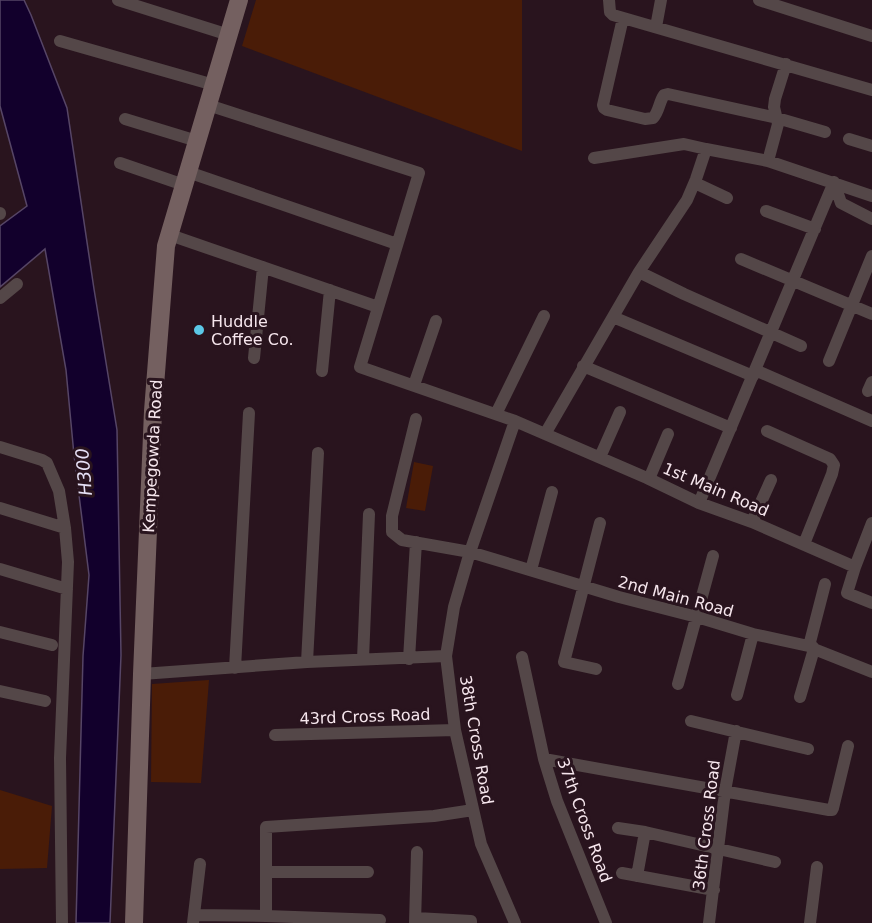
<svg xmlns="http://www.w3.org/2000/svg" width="872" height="923" font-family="'DejaVu Sans',sans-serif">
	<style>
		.green { fill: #4a1c07 }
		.water { fill: #12002c; stroke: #564566; stroke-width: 1.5 }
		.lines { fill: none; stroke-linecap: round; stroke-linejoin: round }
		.street { stroke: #544748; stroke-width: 12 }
		.secondary { stroke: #746060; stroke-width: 18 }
		.poi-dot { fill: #5bc8e7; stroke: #29141e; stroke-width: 2 }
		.labels { text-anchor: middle; stroke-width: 6; stroke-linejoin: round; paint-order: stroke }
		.poi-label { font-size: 16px; fill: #f6e6ed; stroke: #29141e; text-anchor: start }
		.street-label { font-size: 16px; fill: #f6e6ed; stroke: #29141e }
		.water-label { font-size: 18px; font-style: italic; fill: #e6e0f5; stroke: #29141e }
	</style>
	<rect width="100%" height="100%" fill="#29141e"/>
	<path class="green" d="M256,0h266v151l-280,-105z
		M414,462l19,4 -8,45 -19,-3z
		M209,680l-8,103 -50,-1 1,-98z
		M0,790l52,16 -5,62 -47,1z"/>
	<path class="water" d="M0,0h24l7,15 36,93 27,181 23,141 4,225 -11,268h-34l7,-267 6,-81 -15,-120 -8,-85 -21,-121 -45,38v-61l27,-20 -27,-100z"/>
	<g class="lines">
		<path class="street" d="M118,0l111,35
			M609,0l1,12 3,3 259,75
			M759,0l113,36
			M623,18l-20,87 1,3 3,2 38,9 8,-1c6,-6 6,-16 11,-23l4,-1 109,24 48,14
			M656,27l5,-27
			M60,41l154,44
			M208,105l211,68 -59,194 155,54 132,57 52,25 53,19 103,45 -8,26 25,10
			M125,119l72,22
			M849,139l23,7
			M594,158l90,-14 22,5
			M768,161l10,-37 -4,-17 1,-8 11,-35
			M120,163l64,22
			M188,172l209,72
			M834,182l7,21 31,16
			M695,183l32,15
			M766,211l49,18
			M0,213v1
			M170,235l208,72
			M741,259l131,55
			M639,272l45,22 117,52
			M0,298l17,-14
			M613,317l140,59
			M254,358l9,-91
			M829,361l43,-105
			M583,366l148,62
			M755,370l117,51
			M322,371l8,-81
			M414,385l22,-64
			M868,391l4,-9
			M496,414l48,-98
			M416,419l-24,97v16l10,8 68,12 149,45 78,20 56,17 60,13 1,2 58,23
			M515,421l-45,131 -16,55 -8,49 9,74 26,114 34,79
			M767,431l63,28 4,6 -2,9 -28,70
			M545,434l94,-162 48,-72 9,-21 10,-30 62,12 104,35
			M0,447l42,13 5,3 12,28 6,37 3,34 -8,196 2,165
			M600,457l20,-45
			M649,479l19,-45
			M699,503l135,-321
			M0,508l65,20
			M752,522l19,-42
			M855,567l17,-44
			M0,569l67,20
			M531,570l21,-78
			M0,632l52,13
			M809,646l16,-62
			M522,657l22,102 13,42 49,122
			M363,659l6,-145
			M409,659l7,-117
			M307,662l11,-209
			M235,668l14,-255
			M596,669l-32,-7 36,-139
			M142,674l165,-12 139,-6
			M678,684l35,-128
			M0,691l45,10
			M737,695l16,-61
			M800,697l14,-48
			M691,721l117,28
			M275,735l180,-5
			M544,759l285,51h3l1,-2 15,-62
			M618,828l27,4 -8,44
			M645,832l130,30
			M266,872h102
			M622,873l92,17
			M194,915l72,1v-89l168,-11 39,-6
			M266,916l114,4
			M416,918l55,3v2
			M193,923l7,-59
			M415,923l2,-71
			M709,923l16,-132 11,-60
			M810,923l7,-56"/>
		<path class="secondary" d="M134,923l8,-249 11,-263 13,-165 73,-246"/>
	</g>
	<circle class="poi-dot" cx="199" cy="330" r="6"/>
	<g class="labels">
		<g class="poi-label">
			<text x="211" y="327">Huddle<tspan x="211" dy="18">Coffee Co.</tspan></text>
		</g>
		<g class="street-label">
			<text transform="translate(152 456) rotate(-87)" y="6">Kempegowda Road</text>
			<text transform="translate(716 489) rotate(23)" y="6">1st Main Road</text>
			<text transform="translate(676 596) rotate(15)" y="6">2nd Main Road</text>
			<text transform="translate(365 716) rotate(-2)" y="6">43rd Cross Road</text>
			<text transform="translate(477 740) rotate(80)" y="6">38th Cross Road</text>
			<text transform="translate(585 820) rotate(70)" y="6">37th Cross Road</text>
			<text transform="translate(706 825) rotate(-83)" y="6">36th Cross Road</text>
		</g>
		<g class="water-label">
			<text transform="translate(84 472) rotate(-95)" y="6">H300</text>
		</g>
	</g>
</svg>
